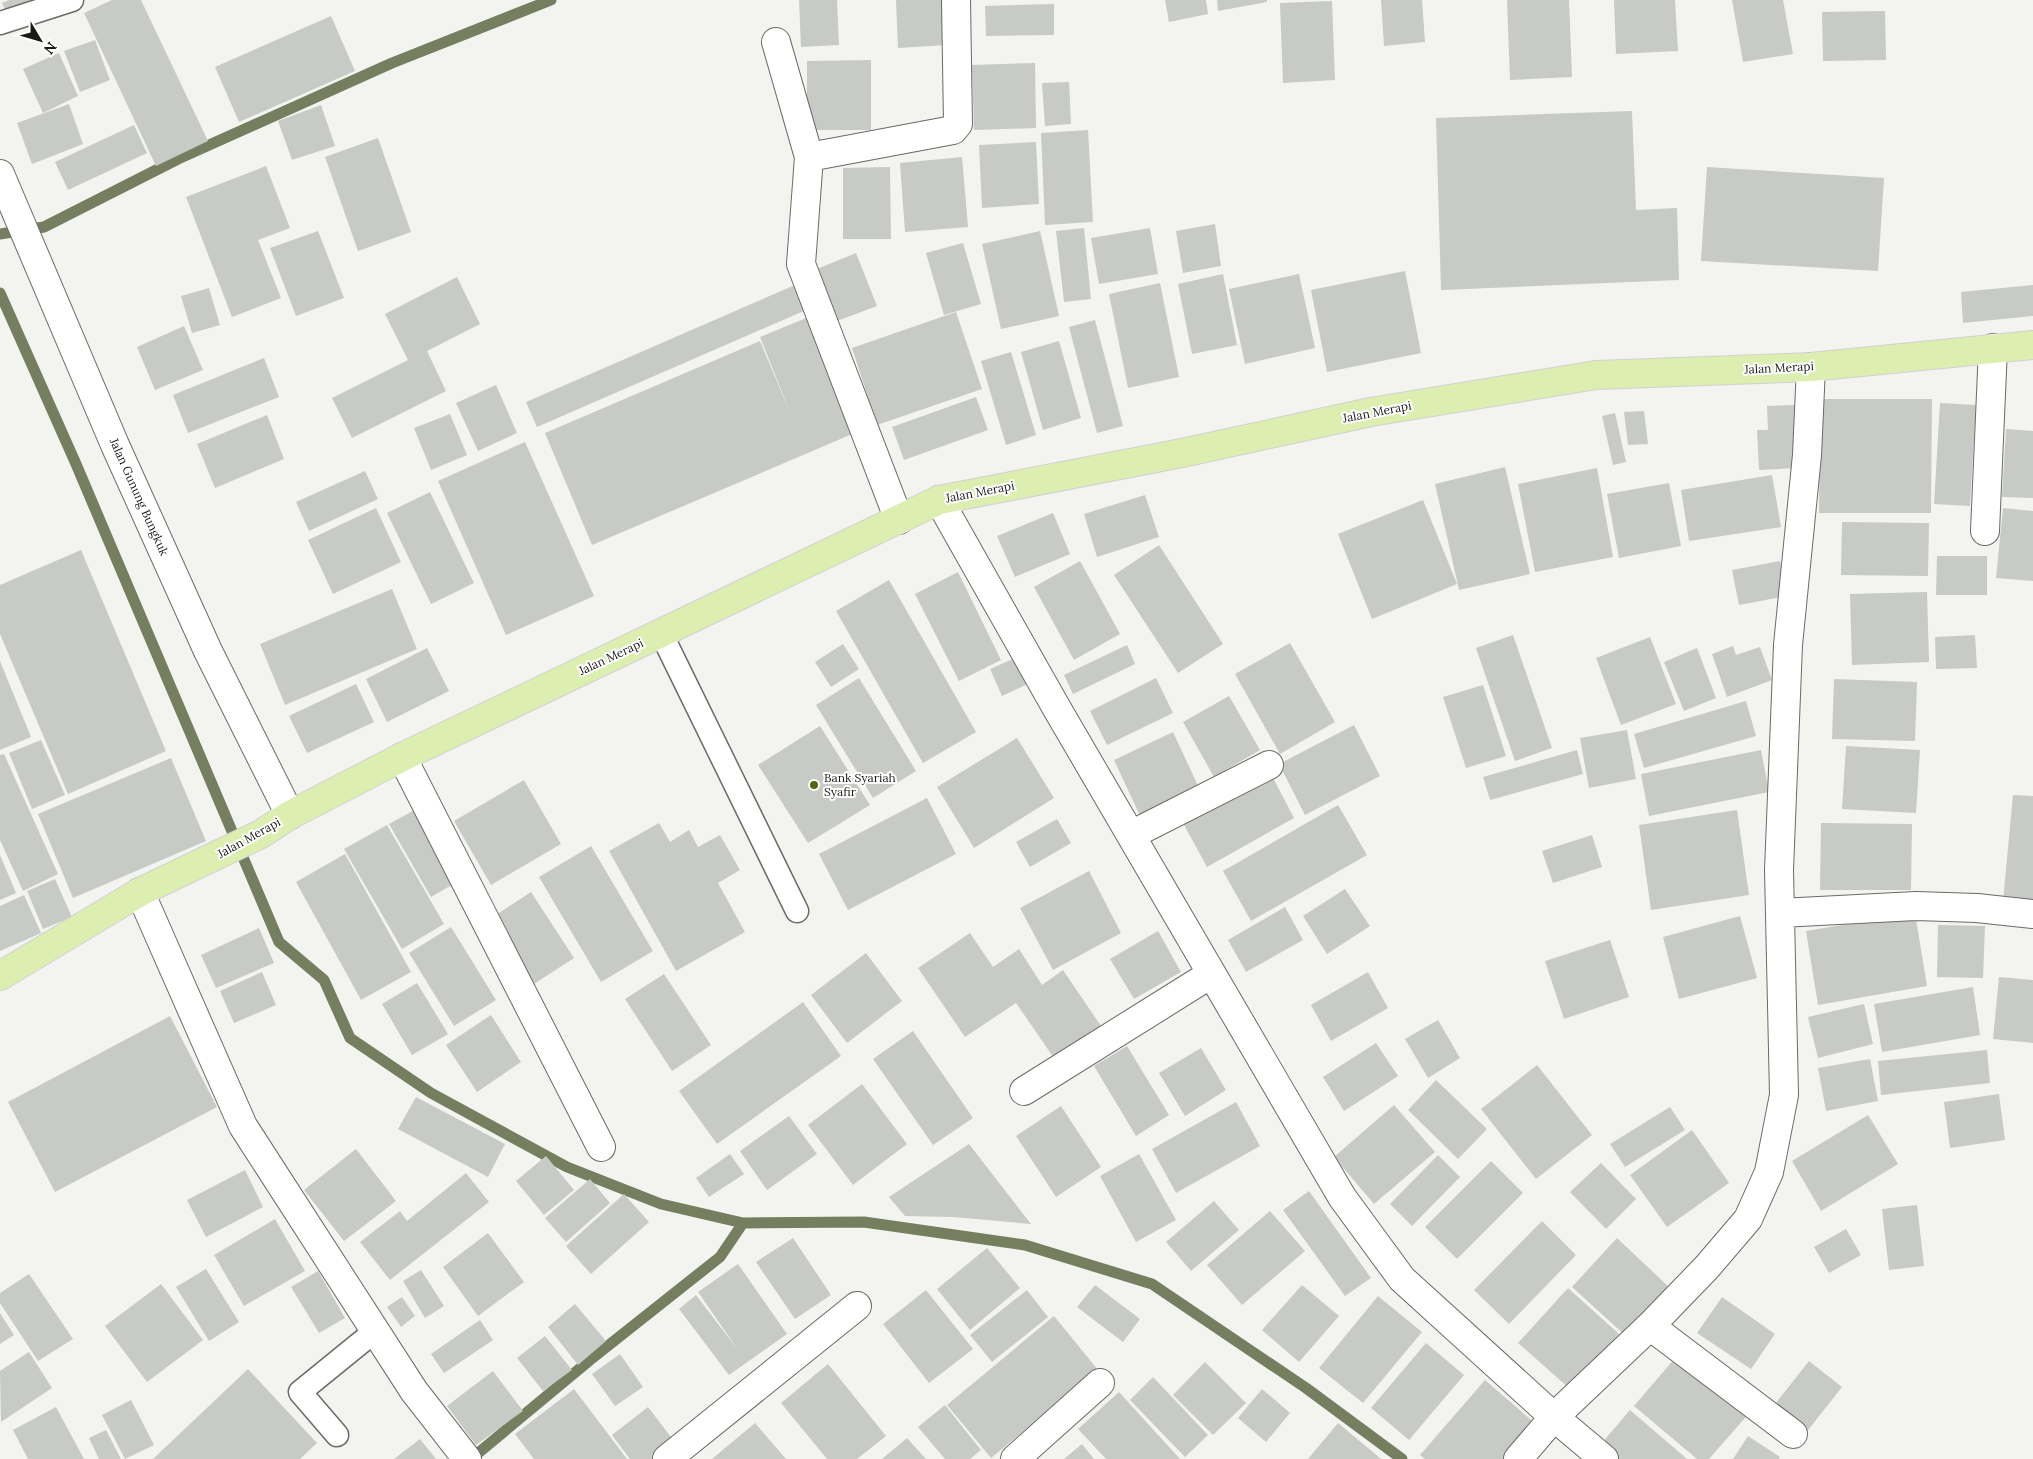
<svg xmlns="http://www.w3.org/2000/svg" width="2033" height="1459" font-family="Lora,serif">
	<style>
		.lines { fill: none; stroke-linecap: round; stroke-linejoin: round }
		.stream { stroke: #757f5f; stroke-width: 11 }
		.building { fill: #c8cac6 }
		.service-casing { stroke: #696b67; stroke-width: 25 }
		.minor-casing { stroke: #696b67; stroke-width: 30 }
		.primary-casing { stroke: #d1d1d1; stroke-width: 30 }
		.service { stroke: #fff; stroke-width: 22 }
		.minor { stroke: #fff; stroke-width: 28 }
		.primary { stroke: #dcefb0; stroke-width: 28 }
		.poi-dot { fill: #526714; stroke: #fff; stroke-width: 2 }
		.labels { text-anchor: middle; stroke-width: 4; stroke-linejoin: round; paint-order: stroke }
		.street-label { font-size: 12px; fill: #191918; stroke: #fff }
		.poi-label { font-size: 12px; fill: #191918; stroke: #fff; text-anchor: start }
	</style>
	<rect width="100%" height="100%" fill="#f3f4f0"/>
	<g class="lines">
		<path class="stream" d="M0,234l44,-7 134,-68 214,-96 159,-63
			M0,293l76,171 203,478 45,38 26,58 81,55 136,74 94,37 82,19 121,-1 161,23 127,39 154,104 96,71
			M471,1459l119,-99 130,-103 23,-34"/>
	</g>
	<path class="building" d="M9,0h45l-44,20 -8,-17z
		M112,0h29l67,141 -52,25 -72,-153z
		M799,0h38l2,45 -38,2z
		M896,0h48l3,45 -49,3z
		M1165,0h41l2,14 -39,8z
		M1217,0h50v2l-49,9z
		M1381,0h41l3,42 -41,4z
		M1507,0h62l3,77 -62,3z
		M1614,0h61l3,51 -62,3z
		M1732,0h51l10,54 -50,8z
		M1332,1l3,79 -52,3 -3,-80z
		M1054,4v31l-68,1 -1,-30z
		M1885,11l1,49 -63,1 -1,-49z
		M331,16l24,55 -116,51 -24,-55z
		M95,40l15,40 -30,12 -16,-41z
		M59,53l19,43 -35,17 -20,-44z
		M871,60v70h-64v-69z
		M1035,63l1,65 -62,2 -2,-65z
		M1069,82l2,42 -26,2 -3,-43z
		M69,104l14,40 -51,20 -15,-41z
		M321,105l14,41 -43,14 -14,-39z
		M1632,111l4,99 41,-2 2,72 -238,10 -5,-172z
		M134,125l13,28 -79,37 -13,-28z
		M1088,130l5,92 -48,3 -4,-92z
		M378,138l33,94 -53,19 -33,-94z
		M1036,142l3,62 -57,4 -3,-63z
		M962,157l6,70 -63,5 -5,-69z
		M266,166l24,62 -32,12 23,58 -49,19 -46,-120z
		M890,167l1,72h-48v-71z
		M1707,167l177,11 -6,93 -177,-10z
		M1215,224l6,42 -38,7 -7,-42z
		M1084,228l7,71 -27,3 -8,-71z
		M1150,228l8,46 -59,10 -8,-46z
		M318,231l26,67 -48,18 -26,-68z
		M1040,231l19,85 -58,13 -19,-85z
		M963,243l18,61 -37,11 -18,-62z
		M856,253l21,53 -40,15 -20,-52z
		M1405,271l16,82 -94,19 -16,-82z
		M1223,274l14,71 -45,9 -14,-70z
		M1299,274l16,74 -70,16 -16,-75z
		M457,277l23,47 -53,27 19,40 -94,47 -20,-40 76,-38 -23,-46z
		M1160,283l19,94 -51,11 -19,-94z
		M795,285l11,25 -269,117 -11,-25z
		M2033,285v31l-70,7 -2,-31z
		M209,288l11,37 -28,8 -11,-37z
		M956,312l26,77 -105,36 -25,-77z
		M811,316l46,116 -265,113 -47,-112 215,-92 31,74 -31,-78z
		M1095,320l28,106 -26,7 -28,-106z
		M184,326l19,44 -48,20 -18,-43z
		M1059,341l22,77 -38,12 -22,-78z
		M1011,352l25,83 -30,10 -25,-84z
		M264,358l15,39 -91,36 -15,-38z
		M496,385l21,48 -39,18 -22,-48z
		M976,397l12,33 -84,30 -12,-33z
		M1820,399h112l-1,114h-112z
		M1940,403l36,2 -6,101 -36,-2z
		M1795,405l3,63 -39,2 -2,-40h11l-1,-24z
		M1644,411l4,33 -20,1 -4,-33z
		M1615,413l11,49 -13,3 -11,-49z
		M450,414l17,41 -36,15 -17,-42z
		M267,415l17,44 -69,29 -18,-44z
		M2006,429l27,2v67l-31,-1z
		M525,442l69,154 -88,39 -68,-154z
		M1505,467l25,107 -71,16 -24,-106z
		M1597,468l16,89 -78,15 -17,-88z
		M365,471l13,28 -69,32 -13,-29z
		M1772,475l9,52 -92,14 -8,-51z
		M1669,483l12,63 -62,12 -12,-64z
		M430,492l44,91 -43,21 -44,-91z
		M1145,495l14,42 -62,20 -13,-43z
		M1423,500l34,84 -85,35 -34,-85z
		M376,508l25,54 -68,32 -25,-54z
		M2003,508l30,3v70l-37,-3z
		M1053,513l17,41 -55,23 -18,-41z
		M1842,522l87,1 -1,53 -87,-1z
		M1159,545l64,99 -45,29 -64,-98z
		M81,550l85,201 -98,43 -68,-160v-49z
		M1937,556h50v39h-51z
		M1080,561l40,73 -46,26 -40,-73z
		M1780,561l7,35 -48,9 -7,-35z
		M958,572l43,88 -42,21 -44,-87z
		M889,580l87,152 -53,31 -87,-152z
		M392,589l25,60 -132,56 -25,-61z
		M1927,592l2,70 -77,3 -2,-71z
		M1513,635l39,113 -37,13 -39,-113z
		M1975,635l2,33 -41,1 -1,-32z
		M1650,637l26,67 -55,21 -25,-67z
		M1290,643l45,79 -55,32 -45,-80z
		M843,644l16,25 -28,18 -16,-25z
		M1127,645l8,19 -62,30 -9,-19z
		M1733,646l3,9 24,-8 12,33 -45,17 -15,-43z
		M427,648l22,43 -62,31 -21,-43z
		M1697,648l19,50 -32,13 -20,-49z
		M1020,656l12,26 -30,14 -12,-27z
		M0,661l31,76 -31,13z
		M859,678l57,93 -43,27 -57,-93z
		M1156,678l17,35 -66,32 -17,-34z
		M1834,679l83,3 -2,59 -83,-2z
		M356,684l18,38 -67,31 -18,-37z
		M1483,685l23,71 -40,12 -23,-71z
		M1229,696l31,54 -46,27 -31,-55z
		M1746,701l10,35 -112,32 -10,-34z
		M1354,725l26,51 -75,39 -26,-51z
		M820,726l50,79 -62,38 -50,-78z
		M1627,730l9,49 -47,9 -9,-50z
		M1173,732l27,58 -59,28 -27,-58z
		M1017,738l37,60 -80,50 -37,-61z
		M41,740l24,55 -33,14 -23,-56z
		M1846,746l74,4 -4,63 -74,-4z
		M1577,750l6,24 -93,26 -7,-23z
		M1761,750l8,42 -120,24 -8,-42z
		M4,754l54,120 -35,17 -23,-51v-85z
		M171,758l35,83 -133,57 -35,-84z
		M1271,774l23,44 -87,49 -24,-44z
		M524,780l37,64 -70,41 -37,-64z
		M2013,795l20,1v108l-30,-3z
		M927,798l29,56 -108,56 -29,-56z
		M1338,805l29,50 -116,66 -28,-50z
		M420,807l42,72 -31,18 -42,-73z
		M1737,810l12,85 -98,15 -12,-85z
		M1057,819l14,24 -41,24 -14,-25z
		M659,823l11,19 19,-12 9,17 22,-12 20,35 -22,13 27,49 -69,39 -67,-120z
		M1821,823l91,1 -1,66h-91z
		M387,825l57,99 -42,25 -58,-100z
		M1592,835l10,32 -49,16 -11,-32z
		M591,846l62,105 -52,31 -62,-105z
		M345,854l66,118 -50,28 -65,-118z
		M0,855l16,38 -16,7z
		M1089,871l32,62 -68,37 -33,-62z
		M55,879l17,38 -29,12 -16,-38z
		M1345,889l25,37 -43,28 -24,-38z
		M531,892l43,66 -40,26 -43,-66z
		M24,895l17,38 -41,18v-45z
		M1285,907l18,33 -57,32 -18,-32z
		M1915,913l12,73 -109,19 -12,-74z
		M1740,916l17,62 -78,21 -16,-62z
		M1938,925l47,1 -2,52 -46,-1z
		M451,927l45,73 -42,26 -45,-73z
		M259,928l15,35 -58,25 -15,-33z
		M1158,931l23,41 -47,27 -24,-40z
		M970,933l23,34 26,-18 23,36 21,-15 40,59 -47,32 -40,-58 -51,34 -47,-69z
		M1610,940l19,57 -65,22 -19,-58z
		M866,953l36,48 -55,42 -36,-48z
		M262,972l14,33 -42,18 -14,-32z
		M1368,972l20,36 -57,33 -20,-36z
		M664,974l47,71 -39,26 -47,-72z
		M1999,977l34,3v63l-40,-4z
		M417,983l31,51 -36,21 -30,-51z
		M1973,987l7,48 -98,17 -8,-48z
		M803,1002l38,54 -124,88 -38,-53z
		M1864,1004l9,40 -55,14 -10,-41z
		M491,1015l30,47 -44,30 -31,-47z
		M170,1016l47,91 -162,85 -47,-90z
		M1438,1020l22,38 -32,20 -23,-39z
		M913,1031l60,87 -40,27 -60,-86z
		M1376,1043l22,33 -54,35 -21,-34z
		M1127,1046l42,69 -33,21 -42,-70z
		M1201,1048l25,42 -41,26 -26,-43z
		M1987,1050l3,33 -109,12 -3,-34z
		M1870,1059l8,42 -52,10 -8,-43z
		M1537,1065l55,70 -56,44 -55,-70z
		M1436,1080l51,49 -29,30 -50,-49z
		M862,1084l45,60 -54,41 -45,-60z
		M1999,1094l6,46 -55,8 -6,-46z
		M416,1097l89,47 -17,33 -90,-48z
		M1236,1102l24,44 -84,47 -24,-44z
		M1394,1105l41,47 -61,52 -40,-47z
		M1061,1106l40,61 -45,30 -40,-61z
		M1670,1107l15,23 -60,37 -15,-23z
		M1868,1115l30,49 -77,47 -29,-50z
		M789,1116l28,38 -50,36 -27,-39z
		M1692,1130l37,53 -62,44 -37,-52z
		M969,1144l62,80 -78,-7 -48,-1 -16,-19z
		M356,1149l40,52 -52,40 -40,-51z
		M730,1154l14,20 -35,23 -13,-19z
		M1139,1154l37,66 -40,22 -36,-66z
		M1438,1155l22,22 -48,49 -22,-22z
		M546,1156l28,34 -30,25 -28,-34z
		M1491,1161l32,32 -66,66 -32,-32z
		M1601,1163l35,36 -30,30 -36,-37z
		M245,1170l18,37 -57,30 -19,-37z
		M466,1173l23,29 -99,78 -30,-38 40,-31 7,10z
		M590,1179l20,24 -44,39 -21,-24z
		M1309,1191l62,87 -26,18 -62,-86z
		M624,1194l25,28 -58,52 -25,-28z
		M1214,1201l25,29 -48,41 -25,-29z
		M1917,1205l7,61 -35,4 -7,-61z
		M1270,1211l35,40 -63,54 -35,-40z
		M275,1219l30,52 -61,35 -30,-51z
		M1542,1221l34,34 -67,69 -35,-34z
		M1846,1229l15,26 -32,18 -15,-26z
		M488,1233l36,49 -46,34 -35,-49z
		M793,1238l38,57 -36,24 -39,-57z
		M1617,1238l54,51 -44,48 -55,-50z
		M987,1248l33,40 -50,42 -33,-41z
		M738,1264l49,70 -58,41 -50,-66 17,-14 42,55 -40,-58z
		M206,1269l33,53 -30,19 -33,-54z
		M421,1270l23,36 -19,12 -22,-37z
		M318,1271l27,47 -26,15 -28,-46z
		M29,1274l44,65 -35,22 -38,-58v-10z
		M161,1284l42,56 -56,42 -42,-56z
		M1095,1285l45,34 -17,23 -46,-35z
		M1302,1285l37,31 -40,46 -37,-32z
		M1568,1288l51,46 -49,55 -52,-46z
		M926,1290l47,59 -44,34 -46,-59z
		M1027,1290l21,27 -56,45 -22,-27z
		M1378,1296l44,36 -59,71 -44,-35z
		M402,1297l13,19 -14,11 -14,-20z
		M1722,1297l53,37 -24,35 -54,-36z
		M575,1304l31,37 -28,24 -30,-38z
		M0,1313l14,22 -14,9z
		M1054,1316l44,54 -107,88 -44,-53z
		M480,1320l13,20 -49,33 -13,-19z
		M545,1336l27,34 -29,21 -26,-33z
		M1426,1343l38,32 -55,65 -38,-32z
		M1681,1351l70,60 -42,48h-12l-63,-53z
		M29,1352l23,36 -51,34 -1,-51z
		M620,1354l23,33 -28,19 -23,-32z
		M1809,1361l33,26 -41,52 -33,-26z
		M1205,1362l41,41 -33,32 -40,-40z
		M828,1364l58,72 -29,23h-30l-46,-56z
		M248,1369l69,74 -17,16h-147z
		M493,1371l30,40 -47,34 -29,-39z
		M1153,1377l55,58 -23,22 -55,-57z
		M1485,1380l53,46 -29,33h-84l-5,-4z
		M574,1389l53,70h-93l-19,-25z
		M1262,1389l28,24 -24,29 -28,-24z
		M1119,1392l61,67h-74l-28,-30z
		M131,1400l23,45 -29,14 -23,-44z
		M945,1405l36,45 -11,9h-25l-27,-32z
		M56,1407l28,52h-56l-15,-29z
		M648,1407l26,34 -23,18h-21l-18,-24z
		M1630,1410l57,49h-68l-18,-15z
		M755,1423l31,36h-74z
		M1338,1423l30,25 13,11h-73z
		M106,1430l15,29h-22l-10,-21z
		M1748,1436l32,21 -1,2h-46z
		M907,1438l19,21h-44z
		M420,1439l16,20h-42z
		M1082,1444l12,15h-30z"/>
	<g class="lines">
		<defs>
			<path id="service" d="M0,23l72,-23
				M661,633l136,278
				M337,1435l-37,-43 75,-61"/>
			<path id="minor" d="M776,42l33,115
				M0,174l115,271 93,206 82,164
				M939,500l117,207 286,490 60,82 152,138 50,42
				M899,520l-98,-256 8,-107 144,-27 5,-6 -2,-124
				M1985,531l8,-183
				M402,757l199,390
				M1131,835l138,-70
				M140,892l103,234 171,265 53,68
				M1780,913l136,-7 61,2 56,6
				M1024,1091l187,-117
				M1650,1326l143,108
				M667,1459l190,-153
				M1015,1459l85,-76
				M1518,1459l36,-42 96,-91 57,-59 41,-48 21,-47 15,-77 -5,-225 9,-225 19,-190 4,-88"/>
			<path id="primary" d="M0,976l140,-84 121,-58 29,-19 112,-58 537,-257 243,-47 189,-41 225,-37 215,-8 222,-22"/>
		</defs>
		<use href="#service" class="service-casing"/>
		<use href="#minor" class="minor-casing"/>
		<use href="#primary" class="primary-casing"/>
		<use href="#service" class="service"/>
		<use href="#minor" class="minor"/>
		<use href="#primary" class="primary"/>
	</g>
	<circle class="poi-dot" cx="814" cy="785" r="5"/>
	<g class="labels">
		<g class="street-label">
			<text transform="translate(1779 368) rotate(-3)" y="4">Jalan Merapi</text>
			<text transform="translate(1377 412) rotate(-11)" y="4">Jalan Merapi</text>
			<text transform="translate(980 492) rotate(-11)" y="4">Jalan Merapi</text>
			<text transform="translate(139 497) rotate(66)" y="4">Jalan Gunung Bungkuk</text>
			<text transform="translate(611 657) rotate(-25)" y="4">Jalan Merapi</text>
			<text transform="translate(249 838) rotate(-29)" y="4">Jalan Merapi</text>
		</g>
		<g class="poi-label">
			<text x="824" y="782">Bank Syariah<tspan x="824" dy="14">Syafir</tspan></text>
		</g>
	</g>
	<g transform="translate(40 40) rotate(128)" stroke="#ffffff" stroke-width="4" paint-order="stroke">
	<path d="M0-4L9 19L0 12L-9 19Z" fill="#191918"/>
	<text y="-8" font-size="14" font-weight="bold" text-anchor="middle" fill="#191918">N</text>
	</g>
</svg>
